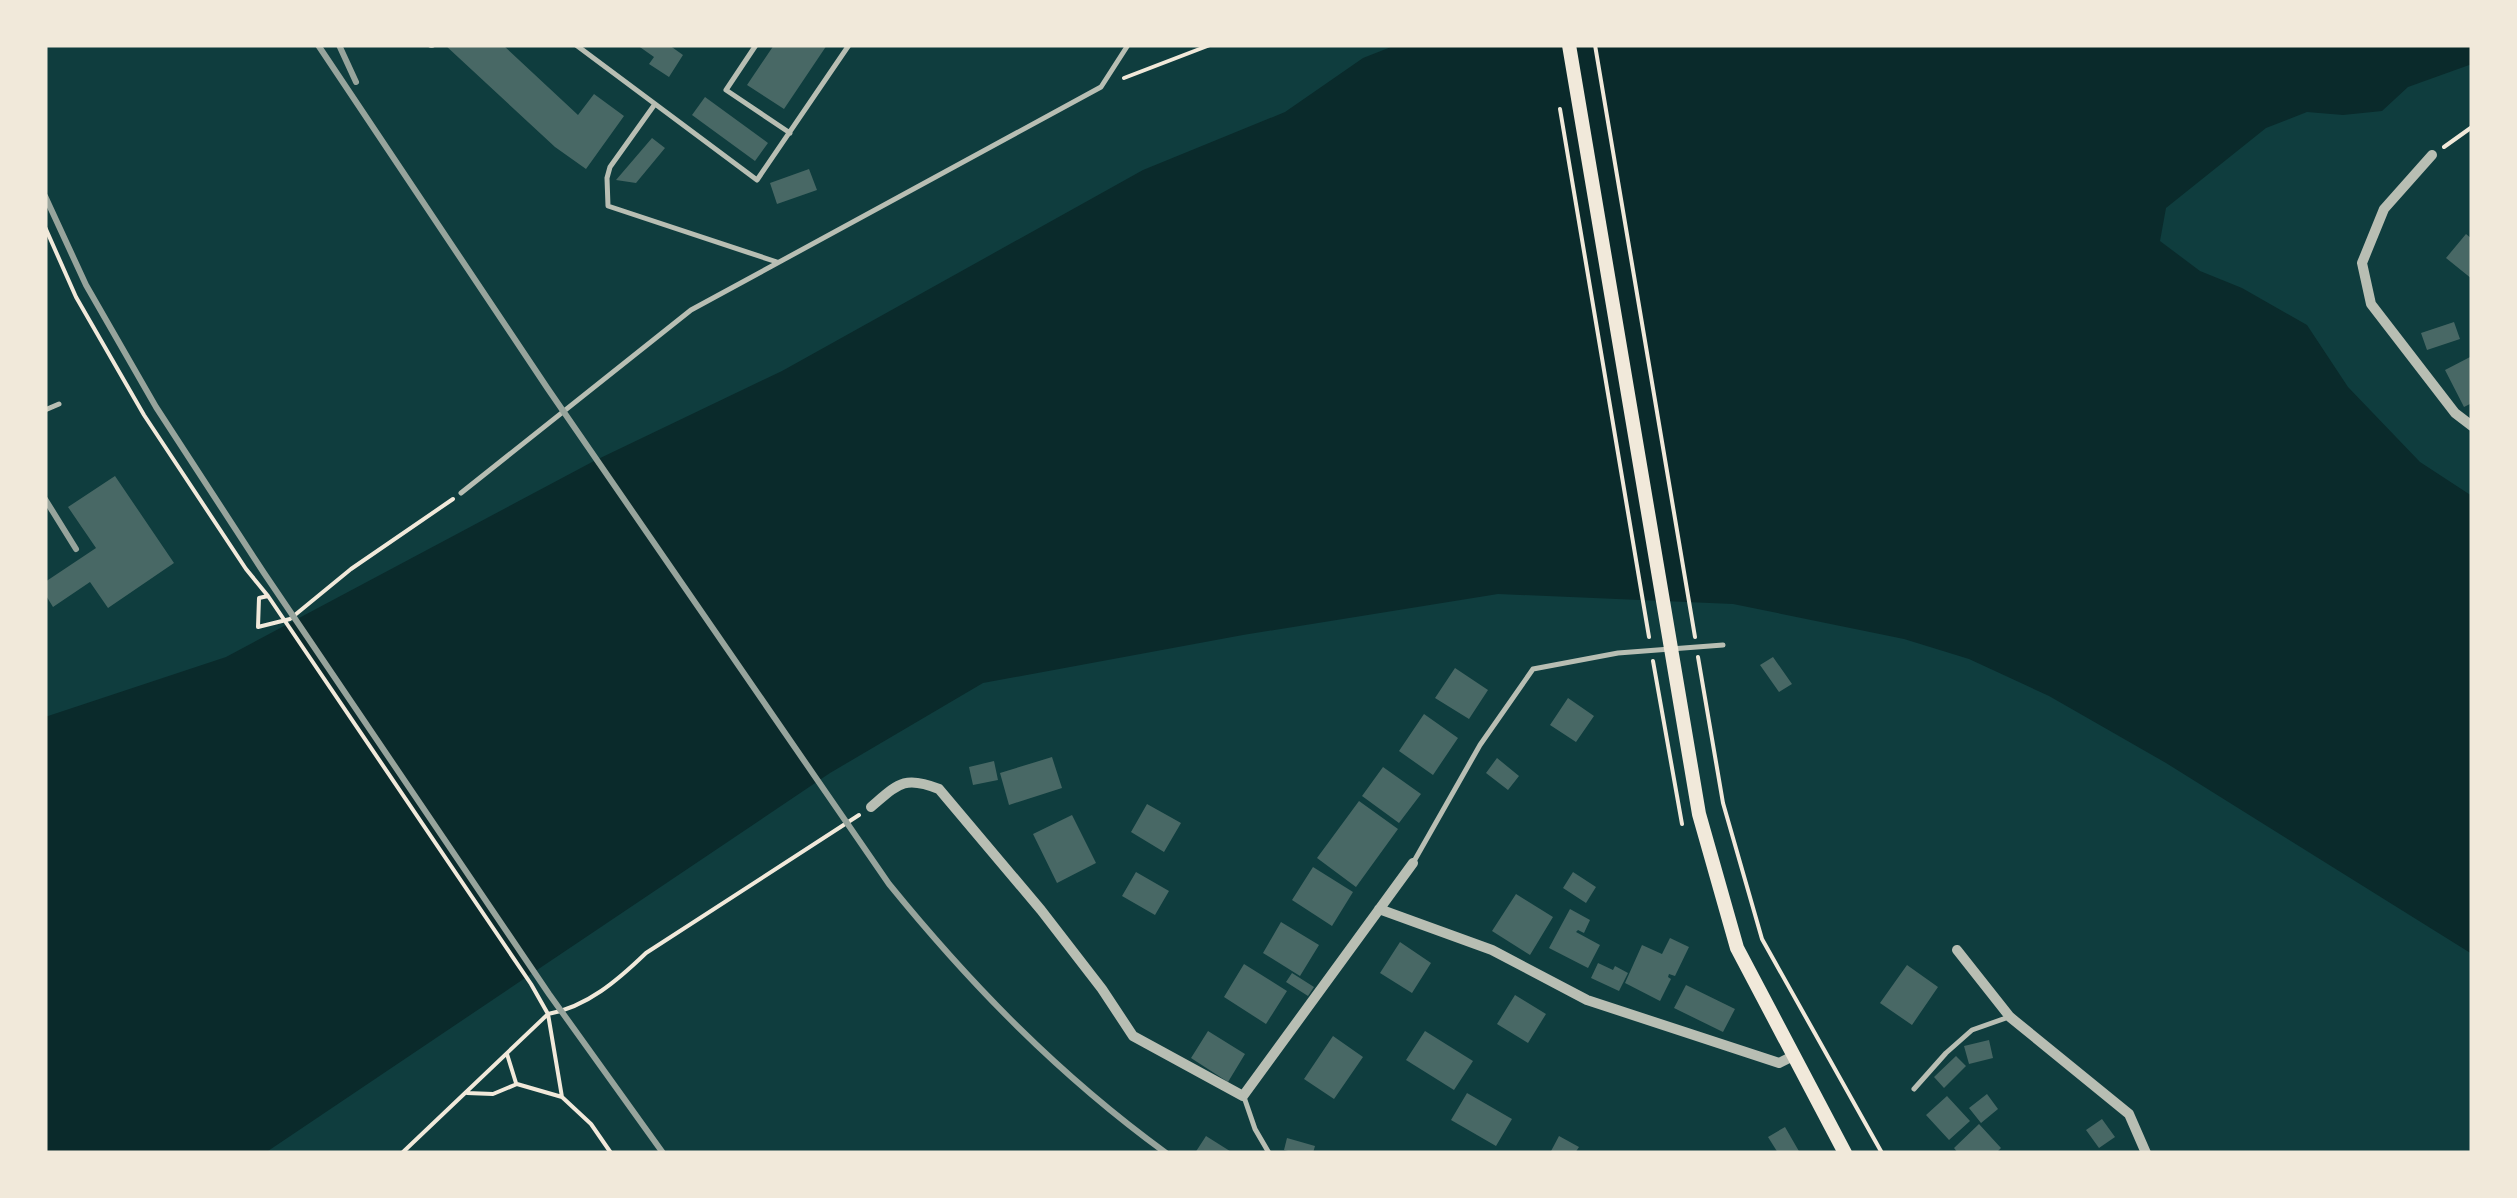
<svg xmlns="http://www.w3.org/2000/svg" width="2517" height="1198" font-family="Rubik,sans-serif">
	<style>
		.water { fill: #0a2a2b }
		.building { fill: #486865 }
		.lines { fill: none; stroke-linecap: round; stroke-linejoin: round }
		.path { stroke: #f1e9da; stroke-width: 4 }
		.service { stroke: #b8beb3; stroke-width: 5 }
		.minor { stroke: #b8beb3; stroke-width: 10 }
		.secondary { stroke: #f1e9da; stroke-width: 14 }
		.rail { stroke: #97a49c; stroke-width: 6 }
	</style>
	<rect width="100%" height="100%" fill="#0f3d3e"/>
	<path class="water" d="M1396,45h1076v19l-64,23 -26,24 -39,4 -36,-3 -41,16 -100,80 -6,33 40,30 42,17 65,37 41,62 72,75 52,34v458l-306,-191 -117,-67 -80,-37 -65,-20 -171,-35 -235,-10 -255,41 -260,48 -153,90 -565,380h-220v-436l181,-60 368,-196 188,-90 361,-201 142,-58 78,-54z"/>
	<path class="building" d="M445,45h58l75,70 16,-21 30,22 -38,53 -31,-22z
		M637,45h32l14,10 -14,22 -20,-13 5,-7z
		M774,45h53l-43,64 -37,-24z
		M705,97l63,46 -13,18 -63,-46z
		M652,138l13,10 -29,35 -20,-3z
		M809,169l8,21 -40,14 -7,-21z
		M2466,234l6,5v40l-26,-21z
		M2454,322l6,17 -33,11 -6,-17z
		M2472,356v47l-8,4 -19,-37z
		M115,476l59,87 -66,45 -18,-26 -37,25 -8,-13v-12l51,-34 -28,-41z
		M1773,657l19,27 -13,8 -19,-27z
		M1455,668l33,22 -19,29 -34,-21z
		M1568,698l26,18 -18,26 -26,-17z
		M1424,714l34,24 -25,37 -34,-24z
		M1052,757l10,31 -53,17 -9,-32z
		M1497,758l22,18 -11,14 -22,-17z
		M994,761l4,19 -25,5 -4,-18z
		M1383,767l38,27 -22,29 -37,-27z
		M1359,801l39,28 -42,58 -39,-29z
		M1147,804l34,19 -17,29 -33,-20z
		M1072,815l24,48 -39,20 -24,-49z
		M1313,867l40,25 -21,34 -40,-26z
		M1136,872l33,19 -14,24 -33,-19z
		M1573,872l23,15 -10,16 -23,-15z
		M1516,894l37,23 -23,38 -38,-24z
		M1570,909l20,11 -6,13 -6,-3 -2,2 24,13 -12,23 -39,-20z
		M1281,922l38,23 -19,31 -37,-23z
		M1670,938l19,9 -14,29 -6,-2 -1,3 3,2 -11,22 -35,-18 17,-38 20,9z
		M1400,942l31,21 -19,30 -32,-20z
		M1598,963l15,7 2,-4 13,7 -9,18 -28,-13z
		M1244,964l43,27 -21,33 -42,-27z
		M1907,965l31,22 -26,38 -32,-22z
		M1292,973l22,14 -6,9 -22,-14z
		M1686,985l49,24 -12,23 -49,-24z
		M1515,995l31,19 -18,29 -31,-19z
		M1208,1031l37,23 -17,28 -37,-24z
		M1425,1031l48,30 -19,29 -48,-30z
		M1333,1036l30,21 -29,42 -30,-20z
		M1989,1040l4,18 -24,6 -5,-18z
		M1956,1056l10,10 -22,22 -10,-11z
		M1467,1093l45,26 -16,27 -45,-26z
		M1987,1094l11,15 -17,14 -12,-15z
		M1947,1096l23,25 -21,19 -23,-25z
		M2102,1119l13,18 -16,11 -13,-18z
		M1979,1124l22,24 -5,5h-38l-4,-5z
		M1785,1127l15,26h-22l-10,-16z
		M1206,1136l27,17h-38z
		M1559,1136l20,11 -4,6h-25z
		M1287,1138l28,8 -2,7h-17l-12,-3z"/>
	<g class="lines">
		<path class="path" d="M1595,45l100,592
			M1124,78l86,-33
			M1560,109l89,528
			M2444,147l28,-20
			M45,227l31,70 68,118 102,154 22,27 263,388 17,30 -146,139
			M268,596l-9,2 -1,29 32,-8 61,-50 102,-70
			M1698,657l25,146 39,136 120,214
			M1653,661l29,163
			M507,1054l9,29
			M467,1093l26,1 24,-10 45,13 29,27 20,29
			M562,1097l-14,-83c39,-7 70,-34 98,-61l213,-138"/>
		<path class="service" d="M576,45l181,135 92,-135
			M756,45l-30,45 64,43
			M655,104l-45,63 -3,11 1,28 169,56
			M45,410l14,-6
			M461,493l230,-183 410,-223 27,-42
			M1413,863l67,-118 53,-76 85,-16 105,-8
			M1914,1089l32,-36 26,-23 37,-13
			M1244,1097l11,32 14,24"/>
		<path class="minor" d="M2432,155l-48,54 -22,54 9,41 84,109 17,13
			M871,807c27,-23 33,-32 68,-18l102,121 61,79 31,47 110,60 170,-233
			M1379,909l113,41 95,50 192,63 14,-7
			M1957,950l53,67 119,97 17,39"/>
		<path class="secondary" d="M1569,45l130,769 38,134 108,205"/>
		<path class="rail" d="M318,45l230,344 341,495c83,102 170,191 277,269
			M339,45l17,37
			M431,45h1
			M45,196l41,89 70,122 108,166 285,421 114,159
			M45,499l31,50"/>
	</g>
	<rect width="2517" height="1198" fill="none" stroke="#f1e9da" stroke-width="95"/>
</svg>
